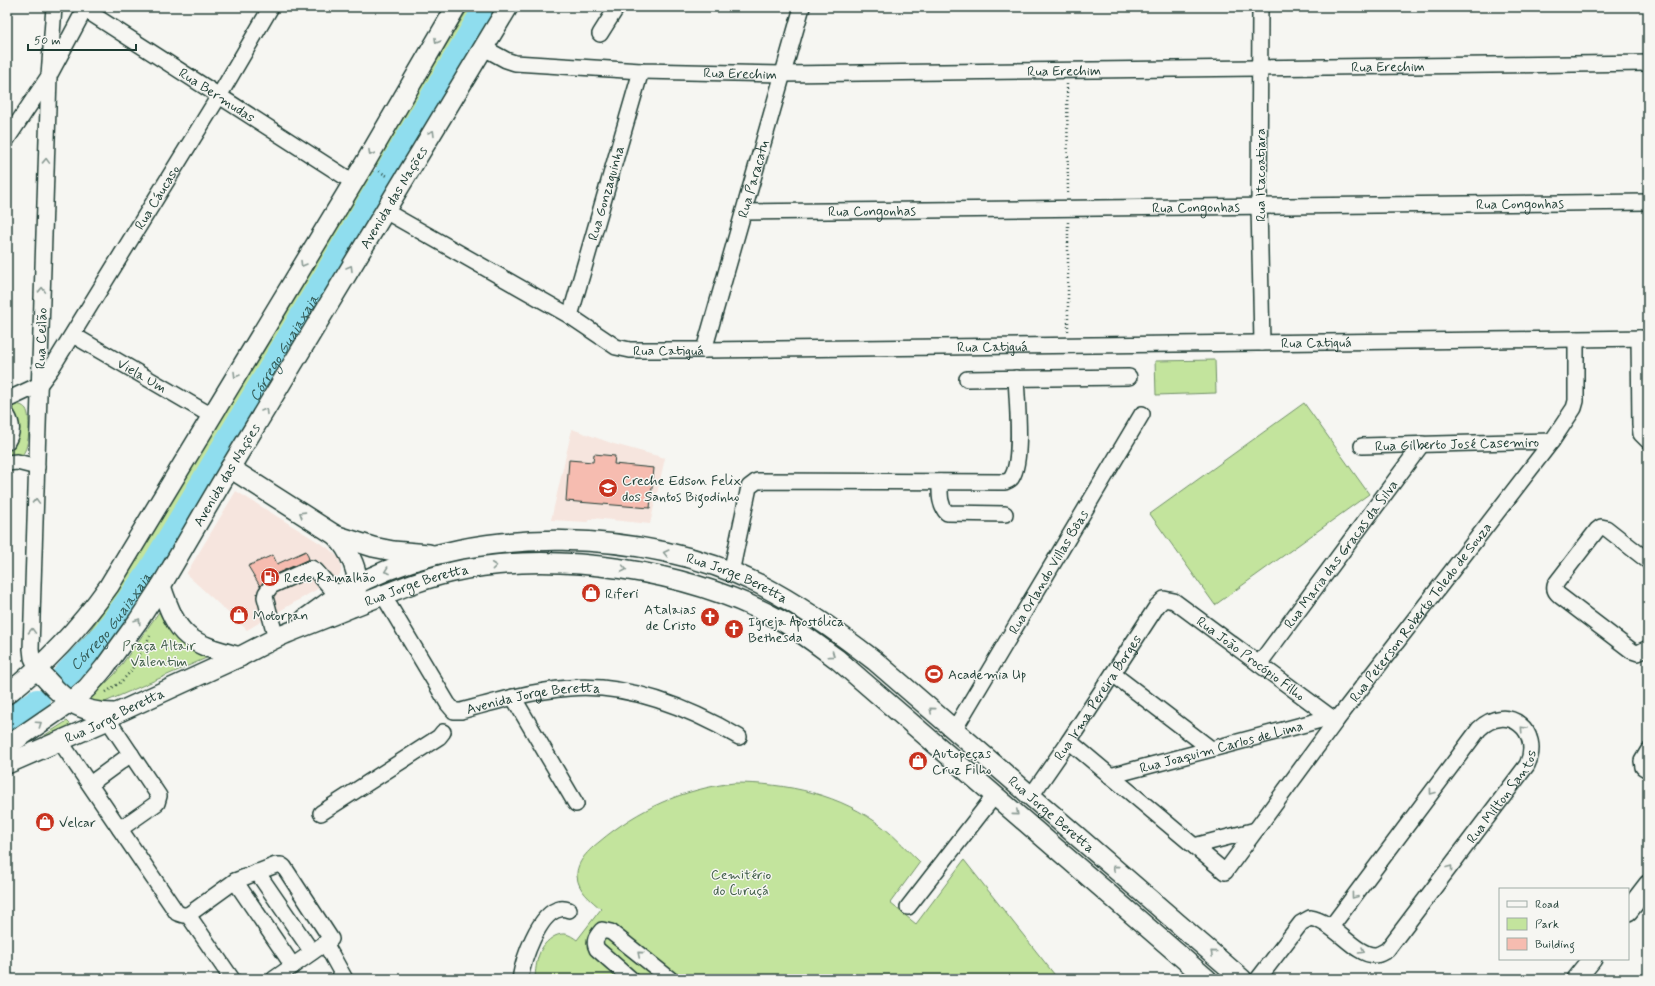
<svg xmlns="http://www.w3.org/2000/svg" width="1655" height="986" font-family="Mynerve,sans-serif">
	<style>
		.built { fill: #f6e5de }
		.green { fill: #c3e49d; stroke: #719068 }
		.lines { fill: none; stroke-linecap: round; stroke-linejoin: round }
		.river { stroke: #8fddee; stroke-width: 26 }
		.building { fill: #f6bcb0; stroke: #1f3d34 }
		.minor-casing { stroke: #1f3d34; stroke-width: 18 }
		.major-casing { stroke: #1f3d34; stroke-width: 22 }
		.path { stroke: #1f3d34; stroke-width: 2.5; stroke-dasharray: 1 3; stroke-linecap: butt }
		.minor { stroke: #f6f6f2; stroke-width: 15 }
		.major { stroke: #f6f6f2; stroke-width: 19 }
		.oneway { stroke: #8a9a93 }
		.labels { text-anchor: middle; stroke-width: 3; stroke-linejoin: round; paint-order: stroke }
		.street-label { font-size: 14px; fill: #1f3d34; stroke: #f6f6f2 }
		.poi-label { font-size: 14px; fill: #1f3d34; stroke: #f6f6f2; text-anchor: start }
		.park-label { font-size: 14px; fill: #405e49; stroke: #f6f6f2 }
		.water-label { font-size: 15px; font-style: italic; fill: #355d59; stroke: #f6f6f2 }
	</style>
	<rect width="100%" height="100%" fill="#f6f6f2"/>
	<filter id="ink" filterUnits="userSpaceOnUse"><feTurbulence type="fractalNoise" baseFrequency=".025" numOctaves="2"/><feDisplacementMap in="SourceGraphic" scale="8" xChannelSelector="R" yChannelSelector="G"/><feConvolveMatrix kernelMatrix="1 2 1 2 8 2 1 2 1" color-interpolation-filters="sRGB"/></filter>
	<g filter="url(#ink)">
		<path class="built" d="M572,429l42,15 51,14 -15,66 -57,-6 -6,4 -36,-2z
			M236,491l92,57 11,10 2,7v7l-3,5 -91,53 -61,-56z"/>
		<path class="green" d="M469,7h12l-98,163 -9,-5z
			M371,170l9,6 -233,390 -45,63 -36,39 -1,-10 22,-24 31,-43z
			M1215,360l1,33 -60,2 -1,-34z
			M1304,403l65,91 -154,111 -65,-91z
			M12,404c6,0 11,1 14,5 5,7 4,44 -6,47 -3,1 -9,0 -12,0l6,-15 -7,-34z
			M159,612c16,29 22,32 52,44l-106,46 -7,1 -8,-4 25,-25z
			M67,721l7,7 -63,29z
			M734,783c53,0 107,11 150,45 13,10 24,23 36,34l-30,41 26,21 48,-64 94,119h-523c1,-17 3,-34 20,-43 9,-4 14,-2 22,4l24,-31c-10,-9 -23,-18 -24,-33 -1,-14 12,-26 22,-34 39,-33 84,-53 135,-59z"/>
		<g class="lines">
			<g class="river">
				<path id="s1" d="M65,676l41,-43 46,-64 335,-562"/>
				<path d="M7,722l30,-20"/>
			</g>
		</g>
		<path class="building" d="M594,454l21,2 -1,8 40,4 -4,40 -84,-7 3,-41 24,2z
			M306,551l3,8 -42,19 -7,8 -12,-20 25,-11 4,9z"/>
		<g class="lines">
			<defs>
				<g id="minor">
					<path id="s2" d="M81,7l272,175"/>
					<path d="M1260,7l-1,199 3,137"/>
					<path d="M600,34l17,-27"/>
					<path id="s3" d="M484,48l22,12 9,3 126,8 142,3 865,-11"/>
					<path d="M7,139l42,-63 37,-69"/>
					<path id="s4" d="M385,211l185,105 46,31 14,3h74l944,-12"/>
					<path id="s5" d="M744,212l904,-10"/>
					<path id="s6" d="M570,316l71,-245"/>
					<path id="s7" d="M73,335l139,81"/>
					<path d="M1639,338l1,87 1,9 7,7"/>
					<path id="s8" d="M704,350l98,-343"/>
					<path d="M967,379l162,-2"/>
					<path id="s9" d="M7,400l32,-15 12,-16 168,-273 52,-89"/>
					<path d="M7,415c6,10 6,17 0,27"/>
					<path id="s10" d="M1362,446l190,-5"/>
					<path d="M7,463l10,-1 20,5"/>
					<path d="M940,482c0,11 -1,23 7,31l58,1"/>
					<path d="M1648,561l-42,-33 -5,-1 -4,3 -40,52c-4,6 -2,10 3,14l72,55 6,2 10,-5"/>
					<path d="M731,573l18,-86 8,-6 248,1c3,-1 6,-2 7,-5 11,-17 5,-77 4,-99"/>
					<path id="s11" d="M383,595l65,109 6,7h7c36,-10 71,-20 108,-23 59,-5 120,20 170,49"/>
					<path d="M276,638l-11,-41 1,-4 5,-7 40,-18 5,3 21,24"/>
					<path id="s12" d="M1259,664l163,-220"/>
					<path id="s13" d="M37,669l-5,-11 -1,-9 18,-573 5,-69"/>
					<path d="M1113,674l98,75"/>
					<path d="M513,697l63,107"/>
					<path d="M108,720l51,76 -2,7 -37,26"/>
					<path id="s14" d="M954,730l188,-316"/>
					<path d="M60,741l117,172 6,2h5l44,64"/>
					<path id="s15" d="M1069,741l156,131 111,-151 216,-280 22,-33 2,-7v-62"/>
					<path d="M1648,751l-6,10 1,6 5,3"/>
					<path id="s16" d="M1110,776l222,-59"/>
					<path d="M90,784l41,-30"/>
					<path id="s17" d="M1031,796l38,-55 88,-135 7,-7 10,2 162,120"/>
					<path d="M321,813l118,-76 4,-5"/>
					<path d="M1194,846l62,-16"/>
					<path d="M257,872l55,80"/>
					<path d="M235,881l58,85"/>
					<path d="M908,907l87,-112"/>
					<path d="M188,915l47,-34 41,-16h5l3,2 47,72 -57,40"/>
					<path d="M325,943l20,36"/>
					<path d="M520,979c3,-18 18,-66 40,-70 3,-1 6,0 9,1"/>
					<path d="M631,979l-34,-30c-4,-8 -1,-12 5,-19l9,2 59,47"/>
					<path id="s18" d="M1258,979l43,-56 9,-5c24,3 45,38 65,37 4,0 8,-3 12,-5l140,-185c16,-34 -20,-63 -48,-36l-148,198"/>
				</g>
				<g id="major">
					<path d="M230,468l105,67 38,12 20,4 36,3"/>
					<path d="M335,535c13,13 29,42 19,61"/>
					<path d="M161,586c17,52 27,57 79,71"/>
					<path id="s19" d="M305,619c20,-14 38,-29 60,-39 114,-55 281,-52 394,4 41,21 79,48 116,77l367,318"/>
					<path d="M37,669c26,29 39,45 80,44"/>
					<path d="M7,694c40,-31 73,-67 102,-108l256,-423 91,-156"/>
					<path id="s20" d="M7,746l64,-44 16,-14 17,-20 34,-47 23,-35 69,-118 278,-461"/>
					<path id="s21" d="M7,764l101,-44 9,-7c40,-18 80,-37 120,-55 16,-8 32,-17 48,-24 22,-9 44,-17 65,-26 34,-13 67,-28 102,-36 102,-23 237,-2 328,48 20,11 39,26 57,39l370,320"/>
					<path d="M1628,911l20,-26"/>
					<path d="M1576,979l16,-20"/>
				</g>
			</defs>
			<use href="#minor" class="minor-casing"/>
			<use href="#major" class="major-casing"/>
			<path class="path" d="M1067,84l1,111
				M379,171l10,6
				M1068,222v109
				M106,692l15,-10 10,-11 19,-35"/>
			<use href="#minor" class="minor"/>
			<use href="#major" class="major"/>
		</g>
		<defs><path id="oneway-chevron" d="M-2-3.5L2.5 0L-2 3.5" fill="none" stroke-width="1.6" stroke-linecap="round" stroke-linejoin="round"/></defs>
		<g class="oneway">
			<use href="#oneway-chevron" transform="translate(437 41) rotate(120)"/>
			<use href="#oneway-chevron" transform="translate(432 133) rotate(-59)"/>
			<use href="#oneway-chevron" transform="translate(371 153) rotate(120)"/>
			<use href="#oneway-chevron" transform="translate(46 161) rotate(-88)"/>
			<use href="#oneway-chevron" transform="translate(303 264) rotate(121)"/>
			<use href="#oneway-chevron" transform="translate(350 268) rotate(-59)"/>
			<use href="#oneway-chevron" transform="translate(42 290) rotate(-88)"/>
			<use href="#oneway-chevron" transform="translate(236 375) rotate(121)"/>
			<use href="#oneway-chevron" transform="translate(265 411) rotate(-59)"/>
			<use href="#oneway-chevron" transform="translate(36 501) rotate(-88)"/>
			<use href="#oneway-chevron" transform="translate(302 514) rotate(-148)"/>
			<use href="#oneway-chevron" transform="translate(666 553) rotate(-166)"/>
			<use href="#oneway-chevron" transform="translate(494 566) rotate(-6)"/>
			<use href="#oneway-chevron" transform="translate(624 569) rotate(10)"/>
			<use href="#oneway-chevron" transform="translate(387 571) rotate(160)"/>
			<use href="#oneway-chevron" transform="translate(138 621) rotate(-56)"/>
			<use href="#oneway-chevron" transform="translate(32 631) rotate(-88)"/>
			<use href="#oneway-chevron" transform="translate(832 655) rotate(36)"/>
			<use href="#oneway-chevron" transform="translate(932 710) rotate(-139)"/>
			<use href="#oneway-chevron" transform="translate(39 724) rotate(-34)"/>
			<use href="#oneway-chevron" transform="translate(1523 729) rotate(-133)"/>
			<use href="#oneway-chevron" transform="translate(1432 792) rotate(127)"/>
			<use href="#oneway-chevron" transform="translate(1016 813) rotate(41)"/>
			<use href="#oneway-chevron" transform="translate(1115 868) rotate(-139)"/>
			<use href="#oneway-chevron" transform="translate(1450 868) rotate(-53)"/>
			<use href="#oneway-chevron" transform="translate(1354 896) rotate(127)"/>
			<use href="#oneway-chevron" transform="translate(1362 951) rotate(30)"/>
			<use href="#oneway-chevron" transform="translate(1213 953) rotate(-139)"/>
			<use href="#oneway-chevron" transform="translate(640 954) rotate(-140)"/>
		</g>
	</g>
	<defs>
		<symbol id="school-disc" viewBox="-11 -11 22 22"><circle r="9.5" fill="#c8321e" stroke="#f6f6f2"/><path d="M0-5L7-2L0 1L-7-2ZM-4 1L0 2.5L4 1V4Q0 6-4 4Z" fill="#fff"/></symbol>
		<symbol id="fuel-disc" viewBox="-11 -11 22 22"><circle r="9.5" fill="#c8321e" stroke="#f6f6f2"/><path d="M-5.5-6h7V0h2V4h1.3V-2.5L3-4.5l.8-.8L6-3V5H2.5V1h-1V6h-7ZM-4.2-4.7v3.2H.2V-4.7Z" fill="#fff"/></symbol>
		<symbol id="shop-disc" viewBox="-11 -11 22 22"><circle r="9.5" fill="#c8321e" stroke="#f6f6f2"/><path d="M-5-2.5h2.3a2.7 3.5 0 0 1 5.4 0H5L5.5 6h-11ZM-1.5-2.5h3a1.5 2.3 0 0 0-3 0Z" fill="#fff"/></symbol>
		<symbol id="church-disc" viewBox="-11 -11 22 22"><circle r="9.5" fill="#c8321e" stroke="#f6f6f2"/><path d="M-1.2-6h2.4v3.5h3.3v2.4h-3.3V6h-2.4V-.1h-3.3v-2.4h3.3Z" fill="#fff"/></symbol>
		<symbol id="stadium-disc" viewBox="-11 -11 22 22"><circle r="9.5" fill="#c8321e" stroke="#f6f6f2"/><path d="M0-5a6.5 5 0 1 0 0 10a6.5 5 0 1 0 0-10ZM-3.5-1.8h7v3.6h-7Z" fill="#fff"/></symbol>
	</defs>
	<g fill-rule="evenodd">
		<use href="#school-disc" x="597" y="477" width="22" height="22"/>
		<use href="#fuel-disc" x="259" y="566" width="22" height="22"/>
		<use href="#shop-disc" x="580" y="582" width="22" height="22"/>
		<use href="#shop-disc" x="228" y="604" width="22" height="22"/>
		<use href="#church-disc" x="699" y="606" width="22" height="22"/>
		<use href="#church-disc" x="723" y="618" width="22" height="22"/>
		<use href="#stadium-disc" x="923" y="663" width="22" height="22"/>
		<use href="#shop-disc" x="907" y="750" width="22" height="22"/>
		<use href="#shop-disc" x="34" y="811" width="22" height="22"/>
	</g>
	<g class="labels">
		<g class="street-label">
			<text dy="5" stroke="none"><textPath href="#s3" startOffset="908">Rua Erechim</textPath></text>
			<text dy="5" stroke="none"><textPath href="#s3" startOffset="584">Rua Erechim</textPath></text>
			<text dy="5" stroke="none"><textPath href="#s3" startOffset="260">Rua Erechim</textPath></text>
			<text dy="5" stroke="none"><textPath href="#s2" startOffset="162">Rua Bermudas</textPath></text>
			<text transform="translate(1260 175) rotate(-90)" y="5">Rua Itacoatiara</text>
			<text dy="5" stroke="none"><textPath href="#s8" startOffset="178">Rua Paracatu</textPath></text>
			<text dy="5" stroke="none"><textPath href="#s6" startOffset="128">Rua Gonzaguinha</textPath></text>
			<text dy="5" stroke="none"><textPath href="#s9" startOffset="257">Rua Cáucaso</textPath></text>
			<text dy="5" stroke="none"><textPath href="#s20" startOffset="678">Avenida das Nações</textPath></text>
			<text dy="5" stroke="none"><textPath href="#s5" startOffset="776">Rua Congonhas</textPath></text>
			<text dy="5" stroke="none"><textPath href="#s5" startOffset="452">Rua Congonhas</textPath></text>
			<text dy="5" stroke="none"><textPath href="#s5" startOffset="128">Rua Congonhas</textPath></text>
			<text dy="5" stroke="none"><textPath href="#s13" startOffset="332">Rua Ceilão</textPath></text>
			<text dy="5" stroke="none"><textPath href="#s4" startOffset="969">Rua Catiguá</textPath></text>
			<text dy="5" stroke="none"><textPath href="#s4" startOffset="645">Rua Catiguá</textPath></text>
			<text dy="5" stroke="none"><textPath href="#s4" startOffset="321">Rua Catiguá</textPath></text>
			<text dy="5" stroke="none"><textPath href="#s7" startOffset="80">Viela Um</textPath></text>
			<text dy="5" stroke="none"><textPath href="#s10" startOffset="95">Rua Gilberto José Casemiro</textPath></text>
			<text dy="5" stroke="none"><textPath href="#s20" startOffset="354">Avenida das Nações</textPath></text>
			<text dy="5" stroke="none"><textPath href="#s12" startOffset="137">Rua Maria das Gracas da Silva</textPath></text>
			<text dy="5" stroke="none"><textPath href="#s14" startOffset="184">Rua Orlando Villas Bôas</textPath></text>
			<text dy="5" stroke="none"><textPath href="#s19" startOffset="455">Rua Jorge Beretta</textPath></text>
			<text dy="5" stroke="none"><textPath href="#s21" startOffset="448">Rua Jorge Beretta</textPath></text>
			<text dy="5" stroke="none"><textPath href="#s15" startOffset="529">Rua Peterson Roberto Toledo de Souza</textPath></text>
			<text dy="5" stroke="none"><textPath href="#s17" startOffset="344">Rua João Procópio Filho</textPath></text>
			<text dy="5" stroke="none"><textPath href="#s17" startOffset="119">Rua Irma Pereira Borges</textPath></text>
			<text dy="5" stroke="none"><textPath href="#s11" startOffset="217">Avenida Jorge Beretta</textPath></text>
			<text dy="5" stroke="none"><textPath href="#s21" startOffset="118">Rua Jorge Beretta</textPath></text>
			<text dy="5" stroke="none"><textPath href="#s16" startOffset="115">Rua Joaquim Carlos de Lima</textPath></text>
			<text dy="5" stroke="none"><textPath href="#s18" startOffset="362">Rua Milton Santos</textPath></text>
			<text dy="5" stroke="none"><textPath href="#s19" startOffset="851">Rua Jorge Beretta</textPath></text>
		</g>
		<g class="poi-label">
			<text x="622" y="485">Creche Edson Felix<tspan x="622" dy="16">dos Santos Bigodinho</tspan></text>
			<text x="284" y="582">Rede Ramalhão</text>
			<text x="605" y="598">Riferi</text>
			<text x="696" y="614" text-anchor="end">Atalaias<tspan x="696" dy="16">de Cristo</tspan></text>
			<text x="253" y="620">Motorpan</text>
			<text x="748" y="626">Igreja Apostólica<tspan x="748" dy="16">Bethesda</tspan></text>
			<text x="948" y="679">Academia Up</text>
			<text x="932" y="758">Autopeças<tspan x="932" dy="16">Cruz Filho</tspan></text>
			<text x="59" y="827">Velcar</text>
		</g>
		<g class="park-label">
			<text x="159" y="650">Praça Altair<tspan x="159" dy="16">Valentim</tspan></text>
			<text x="741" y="879">Cemitério<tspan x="741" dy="16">do Curuçá</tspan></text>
		</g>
		<g class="water-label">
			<text dy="5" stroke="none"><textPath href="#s1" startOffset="396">Córrego Guaiaxaia</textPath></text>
			<text dy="5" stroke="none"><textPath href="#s1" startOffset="72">Córrego Guaiaxaia</textPath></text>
		</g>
	</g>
	<rect width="1655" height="986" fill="none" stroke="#f6f6f2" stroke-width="24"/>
	<rect x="12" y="12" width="1631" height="962" fill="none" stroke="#1f3d34" stroke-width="1.5" filter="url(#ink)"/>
	<rect x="1499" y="888" width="130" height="72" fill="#f6f6f2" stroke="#a0aca6"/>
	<rect x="1507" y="901" width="20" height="6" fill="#f6f6f2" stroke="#a0aca6"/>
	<text x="1535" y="908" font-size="12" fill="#1f3d34">Road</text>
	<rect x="1507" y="918" width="20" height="12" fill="#c3e49d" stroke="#a0aca6"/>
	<text x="1535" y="928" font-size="12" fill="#1f3d34">Park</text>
	<rect x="1507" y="938" width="20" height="12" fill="#f6bcb0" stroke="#a0aca6"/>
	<text x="1535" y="948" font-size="12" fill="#1f3d34">Building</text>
	<path d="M28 44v6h108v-6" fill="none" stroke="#1f3d34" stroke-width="2"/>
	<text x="34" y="44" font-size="12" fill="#1f3d34" stroke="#f6f6f2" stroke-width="3" paint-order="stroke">50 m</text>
</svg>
